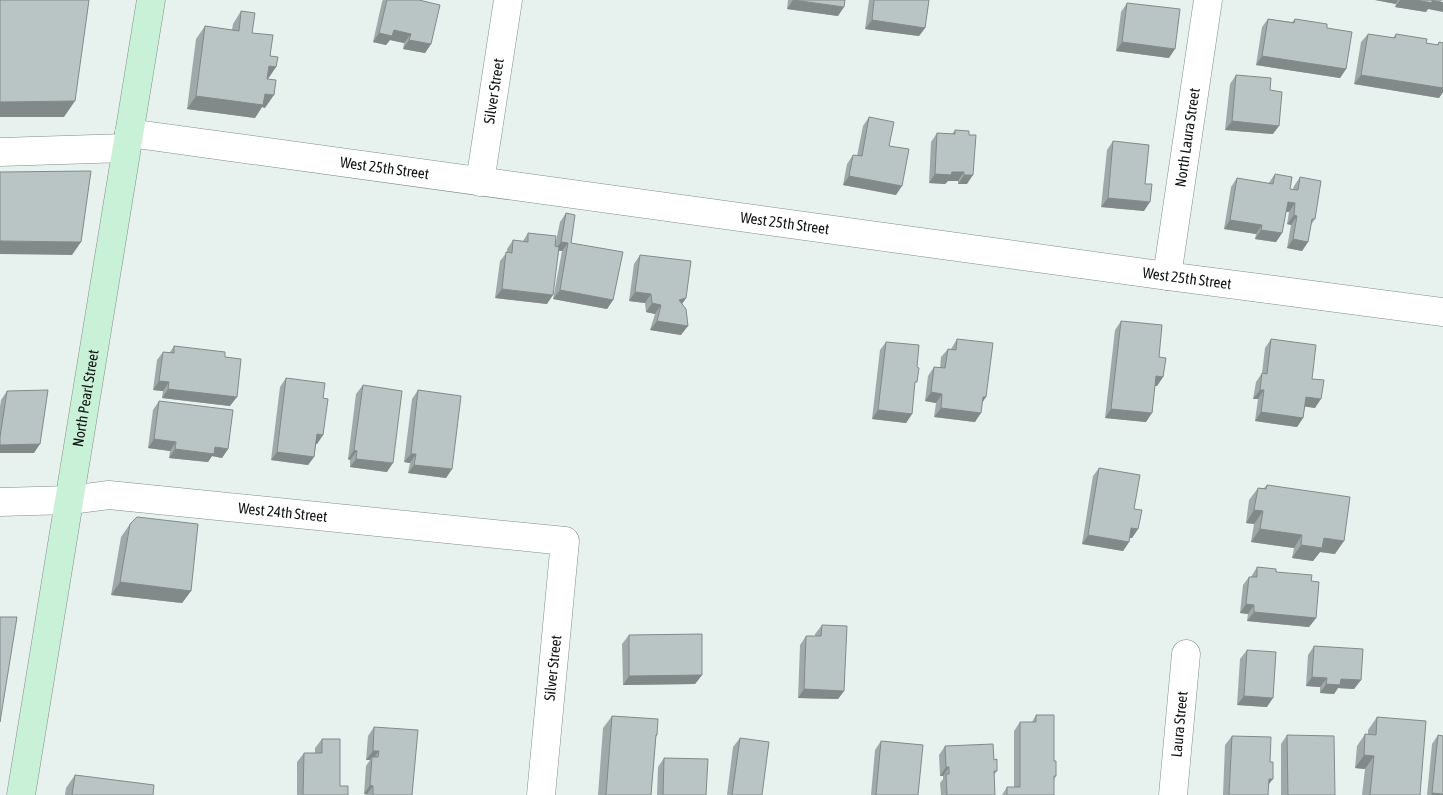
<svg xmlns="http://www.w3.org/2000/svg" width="1443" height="795" font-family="'Asap Condensed',sans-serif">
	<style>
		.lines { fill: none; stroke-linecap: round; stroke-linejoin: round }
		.street-casing { stroke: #828d89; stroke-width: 29 }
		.secondary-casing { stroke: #828d89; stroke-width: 29 }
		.street { stroke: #fff; stroke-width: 28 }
		.secondary { stroke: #c9f1d8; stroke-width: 28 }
		.wall { fill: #9fa9a9 }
		.shaded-wall { fill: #828a89 }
		.building { fill: #b9c5c4; stroke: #828a89 }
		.labels { text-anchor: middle; stroke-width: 4; stroke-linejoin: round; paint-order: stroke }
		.street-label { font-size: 15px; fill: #101413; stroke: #fff }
	</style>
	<rect width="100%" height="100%" fill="#e7f2ee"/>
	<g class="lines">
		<defs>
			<g id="street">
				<path id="s1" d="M129,133l1038,143 276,36"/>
				<path d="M0,152l126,-4"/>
				<path id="s2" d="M480,182l28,-182"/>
				<path id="s3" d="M1167,276l41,-276"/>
				<path id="s4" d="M0,502l70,-2 39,-5 456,46 -24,254"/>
				<path id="s5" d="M1173,795l13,-141"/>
			</g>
			<g id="secondary">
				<path id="s6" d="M21,795l130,-795"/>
			</g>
		</defs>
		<use href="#street" class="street-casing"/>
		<use href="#secondary" class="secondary-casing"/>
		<use href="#street" class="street"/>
		<use href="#secondary" class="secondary"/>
	</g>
	<path class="wall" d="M383,0h36l12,44 -6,9 -22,-4 1,-6 -14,-3 -4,5 -13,-3 9,-40z
		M788,0h57l-7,16 -51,-7z
		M869,0h60l-4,28 -6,8 -54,-7z
		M1375,0h68l-15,9 -2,3 -31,-5 1,-3z
		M1127,3l42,55 -53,-7 5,-39z
		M241,11l11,22 18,23 6,11 -8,12 -3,29 -3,-1 -7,11 -68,-9 9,-70 9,-13 27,4 1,-6z
		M1268,19l24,3 3,-3 32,9 19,41 -6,9 -84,-13 6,-38z
		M1368,34l25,4 3,-4 30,9 11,2 2,-3 4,1v49l-4,6 -85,-14 7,-42z
		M1236,75l34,15 3,44 -48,-4 5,-46z
		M869,117l20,29 7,49 -53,-10 4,-21 6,-9 4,1 6,-30z
		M955,130l12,54h-9v-3h-10l-3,3 -16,-1 2,-41 6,-9 15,1z
		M1113,141l31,70 -43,-4 6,-57z
		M1275,174l15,15h3l1,-3 6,-9 15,42 -4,6 -3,17 -6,9 -15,-3 4,-23 -4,-1 2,-12h-3l-4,21 -6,9 -21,-3 1,-5 -32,-5 7,-42 6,-9 31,6z
		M566,213l5,30 42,57 -6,9 -54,-10 9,-48h-3l-12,53 -52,-6 5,-37 7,-9v-3l6,-9 10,1 5,-8 27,13 5,-24z
		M640,255l46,43 -4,6 -1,31 -31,-5 5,-16 -9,-2 -1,-9 -16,-2 5,-37z
		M1121,321l38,36 4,20 -6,9h-2l-9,36 -41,-4 10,-88z
		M957,339l25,64 -7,19 -41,-5 2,-14 -11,-2 3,-25 6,-9 6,1 1,-11 7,-8h3z
		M1271,339l41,40 3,29 -10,-2 -2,12 -6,9 -42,-6 3,-22h-5l3,-17 6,-9 3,-25z
		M886,342l26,72 -6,9 -34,-4 8,-69z
		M174,346l51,11 5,49 -68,-8 1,-7 -10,-1 4,-30 6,-8h7z
		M286,378l37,20v37l-6,9h-1l-2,13 -6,8 -37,-5 9,-73z
		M363,385l24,87 -37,-5v-7l-2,-1 8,-65z
		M418,390l34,79 -6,9 -38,-5 2,-10 -6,-1 8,-63z
		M7,391l27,62h-34v-46l1,-7z
		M159,401l69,48 -6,9 -10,-2 -4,6 -39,-4 1,-7 -22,-3 5,-38z
		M1099,468l35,41 4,20 -6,9h-3v4l-6,9 -41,-7 11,-68z
		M1267,485l68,69 -15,-2 -7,9 -21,-3 2,-10 -43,-6 3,-18 -8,-1 3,-23 9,-12h6z
		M130,524l61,67 -9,12 -71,-8 10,-58z
		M1257,567l54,14 5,37 -7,9 -62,-6 1,-7 -8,-1 3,-28 6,-8h2z
		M822,625l22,66 -6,8 -40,-1 2,-53 6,-9h9v-2z
		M629,635l73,40 -7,9 -72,1 -1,-41z
		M1314,646l47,34 -7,9 -16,-1 -4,6 -14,-1v-6l-14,-1 2,-31z
		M1247,650l20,57 -30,-2 3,-46z
		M1036,715l18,46 2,15 -2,4v15h-52l5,-8h7v-56l6,-9h12z
		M612,716l45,19 -1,2 -5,58h-53l5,-67z
		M1377,717l43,78h-58l3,-26 -10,-1 2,-22 8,-12h3v-4z
		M374,727l38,68h-45l-3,-1 2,-28 4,-6h-4l2,-24z
		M1287,735l48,60h-54v-51z
		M1438,735l5,60h-16l5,-51z
		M1232,736l36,59h-45l2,-50z
		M740,738l22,57h-35l6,-48z
		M322,739l18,47 8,9h-51v-33l7,-9h11v-5z
		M881,741l37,54h-47l4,-45z
		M945,746l49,14 3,11 -3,4 1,20h-54l-1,-12 3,-4v-3h-3l-1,-21z
		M664,758l42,37h-49l1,-28z
		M75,775l78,20h-88l1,-7z"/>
	<path class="shaded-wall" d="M793,0l51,7 -6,9 -51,-7z
		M1375,0h23l-2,4z
		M1400,0h32l11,2v10l-15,-3 -2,3 -31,-5z
		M872,20l53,8 -6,8 -54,-7z
		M394,30l17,4 -7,9 -14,-3 -4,5 -13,-3 6,-9z
		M409,40l22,4 -6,9 -22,-4z
		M1122,42l53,7 -6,9 -53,-7z
		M1262,56l84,13 -6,9 -84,-13z
		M269,66l7,1 -9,13z
		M1361,75l82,13v4l-4,6 -85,-14z
		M265,94l9,1 -9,13 -3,-1 -7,11 -68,-9 9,-13z
		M75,101l-11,16h-64v-15z
		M1232,121l47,5 -6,8 -48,-4z
		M952,172h12l-6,9h-10l-3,3 -16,-1 6,-9z
		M964,175h9l-6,9h-9z
		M849,176l53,10 -6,9 -53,-10z
		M1108,198l42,4 -6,9 -43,-4z
		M1288,202l7,1 -6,9 -8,-1z
		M1294,215l3,1 -6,9 -4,-1z
		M1230,220l32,5 -6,9 -32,-5z
		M1261,230l21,3 -6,9 -21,-3z
		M1293,239l15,3 -6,9 -15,-3z
		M0,241l81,1 -9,13 -72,-1z
		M561,242l7,1 -6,8 -7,-1z
		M502,289l51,6 -6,9 -52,-6z
		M560,290l53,10 -6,9 -54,-10z
		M635,292l16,2 -6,9 -16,-2z
		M686,298l-6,9 -1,-7z
		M652,303l9,2 -6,9 -9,-2z
		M657,321l31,5 -7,9 -31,-5z
		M1156,376l7,1 -6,9 -7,-1z
		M159,381l10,1 -6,9 -10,-1z
		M168,389l69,8 -7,9 -68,-8z
		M1260,390h4l-6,9h-5z
		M931,392l11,2 -6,9 -11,-2z
		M983,397h3l-6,9z
		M1306,397l15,2 -6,9 -15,-2z
		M941,408l40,5 -6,9 -41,-5z
		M1111,409l41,4 -6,9 -41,-4z
		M878,410l34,4 -6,9 -34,-4z
		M1261,412l42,6 -6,9 -42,-6z
		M317,434l6,1 -6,9 -6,-1z
		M154,439l22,3 -6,9 -22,-3z
		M40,444l-6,9h-34v-8z
		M215,447l13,2 -6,9 -10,-2 -4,6 -39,-4 6,-9z
		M354,450l3,1 -7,9 -2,-1z
		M277,452l37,5 -6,8 -37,-5z
		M411,454h5l-6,9 -6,-1z
		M356,459l37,4 -6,9 -37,-5z
		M414,465l38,4 -6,9 -38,-5z
		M1254,510l9,1 -9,13 -8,-1z
		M1131,528l7,1 -6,9 -7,-1z
		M1260,529l42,6 -8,13 -43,-6z
		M1088,535l41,7 -6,9 -41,-7z
		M1324,538l20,3 -9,13 -15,-2 -7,9 -21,-3 9,-13z
		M120,582l71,9 -9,12 -71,-8z
		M1246,604l8,1 -6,9 -8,-1z
		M1254,612l62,6 -7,9 -62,-6z
		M702,675l-7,9 -72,1 6,-9z
		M1312,677l15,1 -7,9 -14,-1z
		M1341,679l20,1 -7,9 -16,-1 -4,6 -14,-1 6,-9z
		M804,689l40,2 -6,8 -40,-1z
		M1244,696l29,2 -6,9 -30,-2z
		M373,751h6l-7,9v-3l-2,3h-4z
		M1364,755l10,1 -9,13 -10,-1z
		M946,767h3l-6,9h-3z
		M1269,779h4l-7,9z
		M370,785l3,1 -6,8h-3z
		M1432,793l11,1v1h-12z"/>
	<path class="building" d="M0,0h89l-14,101 -75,1z
		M387,0h32l21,5 -9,39 -22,-4 2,-6 -17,-4 -2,6 -13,-3z
		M793,0h52l-1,7z
		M874,0h55l-4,28 -53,-8z
		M1416,0h16v3z
		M1127,3l53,6 -5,40 -53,-7z
		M241,11l14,2 -3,20 21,2 -3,21 8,1 -2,10 -7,-1 -2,13 9,1 -2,15 -9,-1 -2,11 -67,-9 9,-70 34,5z
		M1268,19l26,4 1,-4 32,5v4l25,4 -6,37 -84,-13z
		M1368,34l27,4 1,-4 31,5 -1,4 12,2 1,-3 4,1v45l-82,-13z
		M1236,75l35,3 -1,12 12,2 -3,34 -47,-5z
		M869,117l25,5 -5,24 20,3 -7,37 -53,-10 4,-21 9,1z
		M955,130l14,1v4h7l-3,40h-9v-3h-12l-1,3 -16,-1 2,-41 18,1z
		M1113,141l36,4 -4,39h7l-2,18 -42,-4z
		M91,171l-10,71 -81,-1v-69z
		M1275,174l17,3 -2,12 8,1 2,-13 21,4 -6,38h-3l-4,23 -15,-3 4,-23 -3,-1 1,-12 -7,-1 -6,31 -21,-3 1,-5 -32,-5 7,-42 36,6z
		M566,213l9,2 -4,28 52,9 -10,48 -53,-10 8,-47 -7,-1z
		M528,233l28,3 -1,10 4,1 -6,48 -51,-6 4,-37 6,1 1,-13 15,2z
		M640,255l51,6 -5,37 -7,2 7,9 2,17 -31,-5 4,-16 -9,-2 -1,-9 -16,-2z
		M1121,321l41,4 -3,32 7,1 -3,19 -7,-1 -4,37 -41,-4z
		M957,339l36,4 -7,54h-3l-2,16 -40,-5 1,-14 -11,-2 3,-25 11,1 3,-19 8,1z
		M1271,339l45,6 -4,34 12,1 -3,19 -15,-2 -3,21 -42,-6 3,-22h-4l2,-17 5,1z
		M886,342l33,3 -2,22 2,1 -2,14h-2l-3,32 -34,-4z
		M174,346l51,6v5l16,2 -4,38 -69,-8 1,-7 -10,-1 4,-29 11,1z
		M286,378l39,5 -2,15 5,1 -5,36 -6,-1 -3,23 -37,-5z
		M363,385l39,6 -9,72 -37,-4 1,-8 -3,-1z
		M48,390l-8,54 -40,1v-8l7,-46z
		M418,390l43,6 -9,73 -38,-4 2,-11h-5z
		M159,401l74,9 -5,39 -13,-2 -1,7 -39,-5 1,-7 -22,-3z
		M1099,468l41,7 -6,34 8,1 -4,19 -7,-1 -2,14 -41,-7z
		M1267,485l83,12 -6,44 -20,-3 -2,10 -21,-3 1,-10 -42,-6 3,-18 -9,-1 4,-22 8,1z
		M137,517l61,7 -7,67 -71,-9 10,-58z
		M1257,567l19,2v3l36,3 -1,6 8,1 -3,36 -62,-6v-7l-8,-1 3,-27h8z
		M0,617h17l-17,105z
		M822,625l25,1 -3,65 -40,-2 2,-53h15z
		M702,634v41l-73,1v-41z
		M1314,646l49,3 -2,31 -20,-1 -1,6 -14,-1 1,-6 -15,-1z
		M1247,650l29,2 -3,46 -29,-2z
		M1036,715h18v46h2v15h-2v19h-47v-8h13v-65h16z
		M612,716l46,3 -1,16h-1l-5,60h-45z
		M1377,717l49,4 -6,74h-50l4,-39 -10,-1 1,-21 11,1z
		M374,727l44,3 -6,65h-39v-9l-3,-1 2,-28h6l1,-6h-6z
		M1287,735l47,1 1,59h-47z
		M1438,735l5,1v58l-11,-1z
		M1232,736l39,1 -1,25h3v17h-4l-1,16h-39z
		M740,738l29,4 -7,53h-30z
		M322,739h18v47h8v9h-45l1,-42h18z
		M881,741l42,4 -5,50h-42z
		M993,744l1,16 3,-1v12h-3l1,24h-48l-1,-21h3v-7h-3l-1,-21z
		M664,758l44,1 -2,36h-43z
		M75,775l79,10 -1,10h-81z"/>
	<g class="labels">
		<g class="street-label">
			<text dy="5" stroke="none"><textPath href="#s2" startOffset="92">Silver Street</textPath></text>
			<text dy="5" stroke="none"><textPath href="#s3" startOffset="140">North Laura Street</textPath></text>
			<text dy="5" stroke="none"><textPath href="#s1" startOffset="258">West 25th Street</textPath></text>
			<text dy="5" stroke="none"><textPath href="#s1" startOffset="662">West 25th Street</textPath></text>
			<text dy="5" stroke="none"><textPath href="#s1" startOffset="1068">West 25th Street</textPath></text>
			<text dy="5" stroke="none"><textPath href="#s6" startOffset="402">North Pearl Street</textPath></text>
			<text dy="5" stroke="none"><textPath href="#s4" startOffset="284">West 24th Street</textPath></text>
			<text transform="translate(553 668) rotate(-84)" y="5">Silver Street</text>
			<text dy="5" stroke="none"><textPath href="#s5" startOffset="71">Laura Street</textPath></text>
		</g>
	</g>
</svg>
